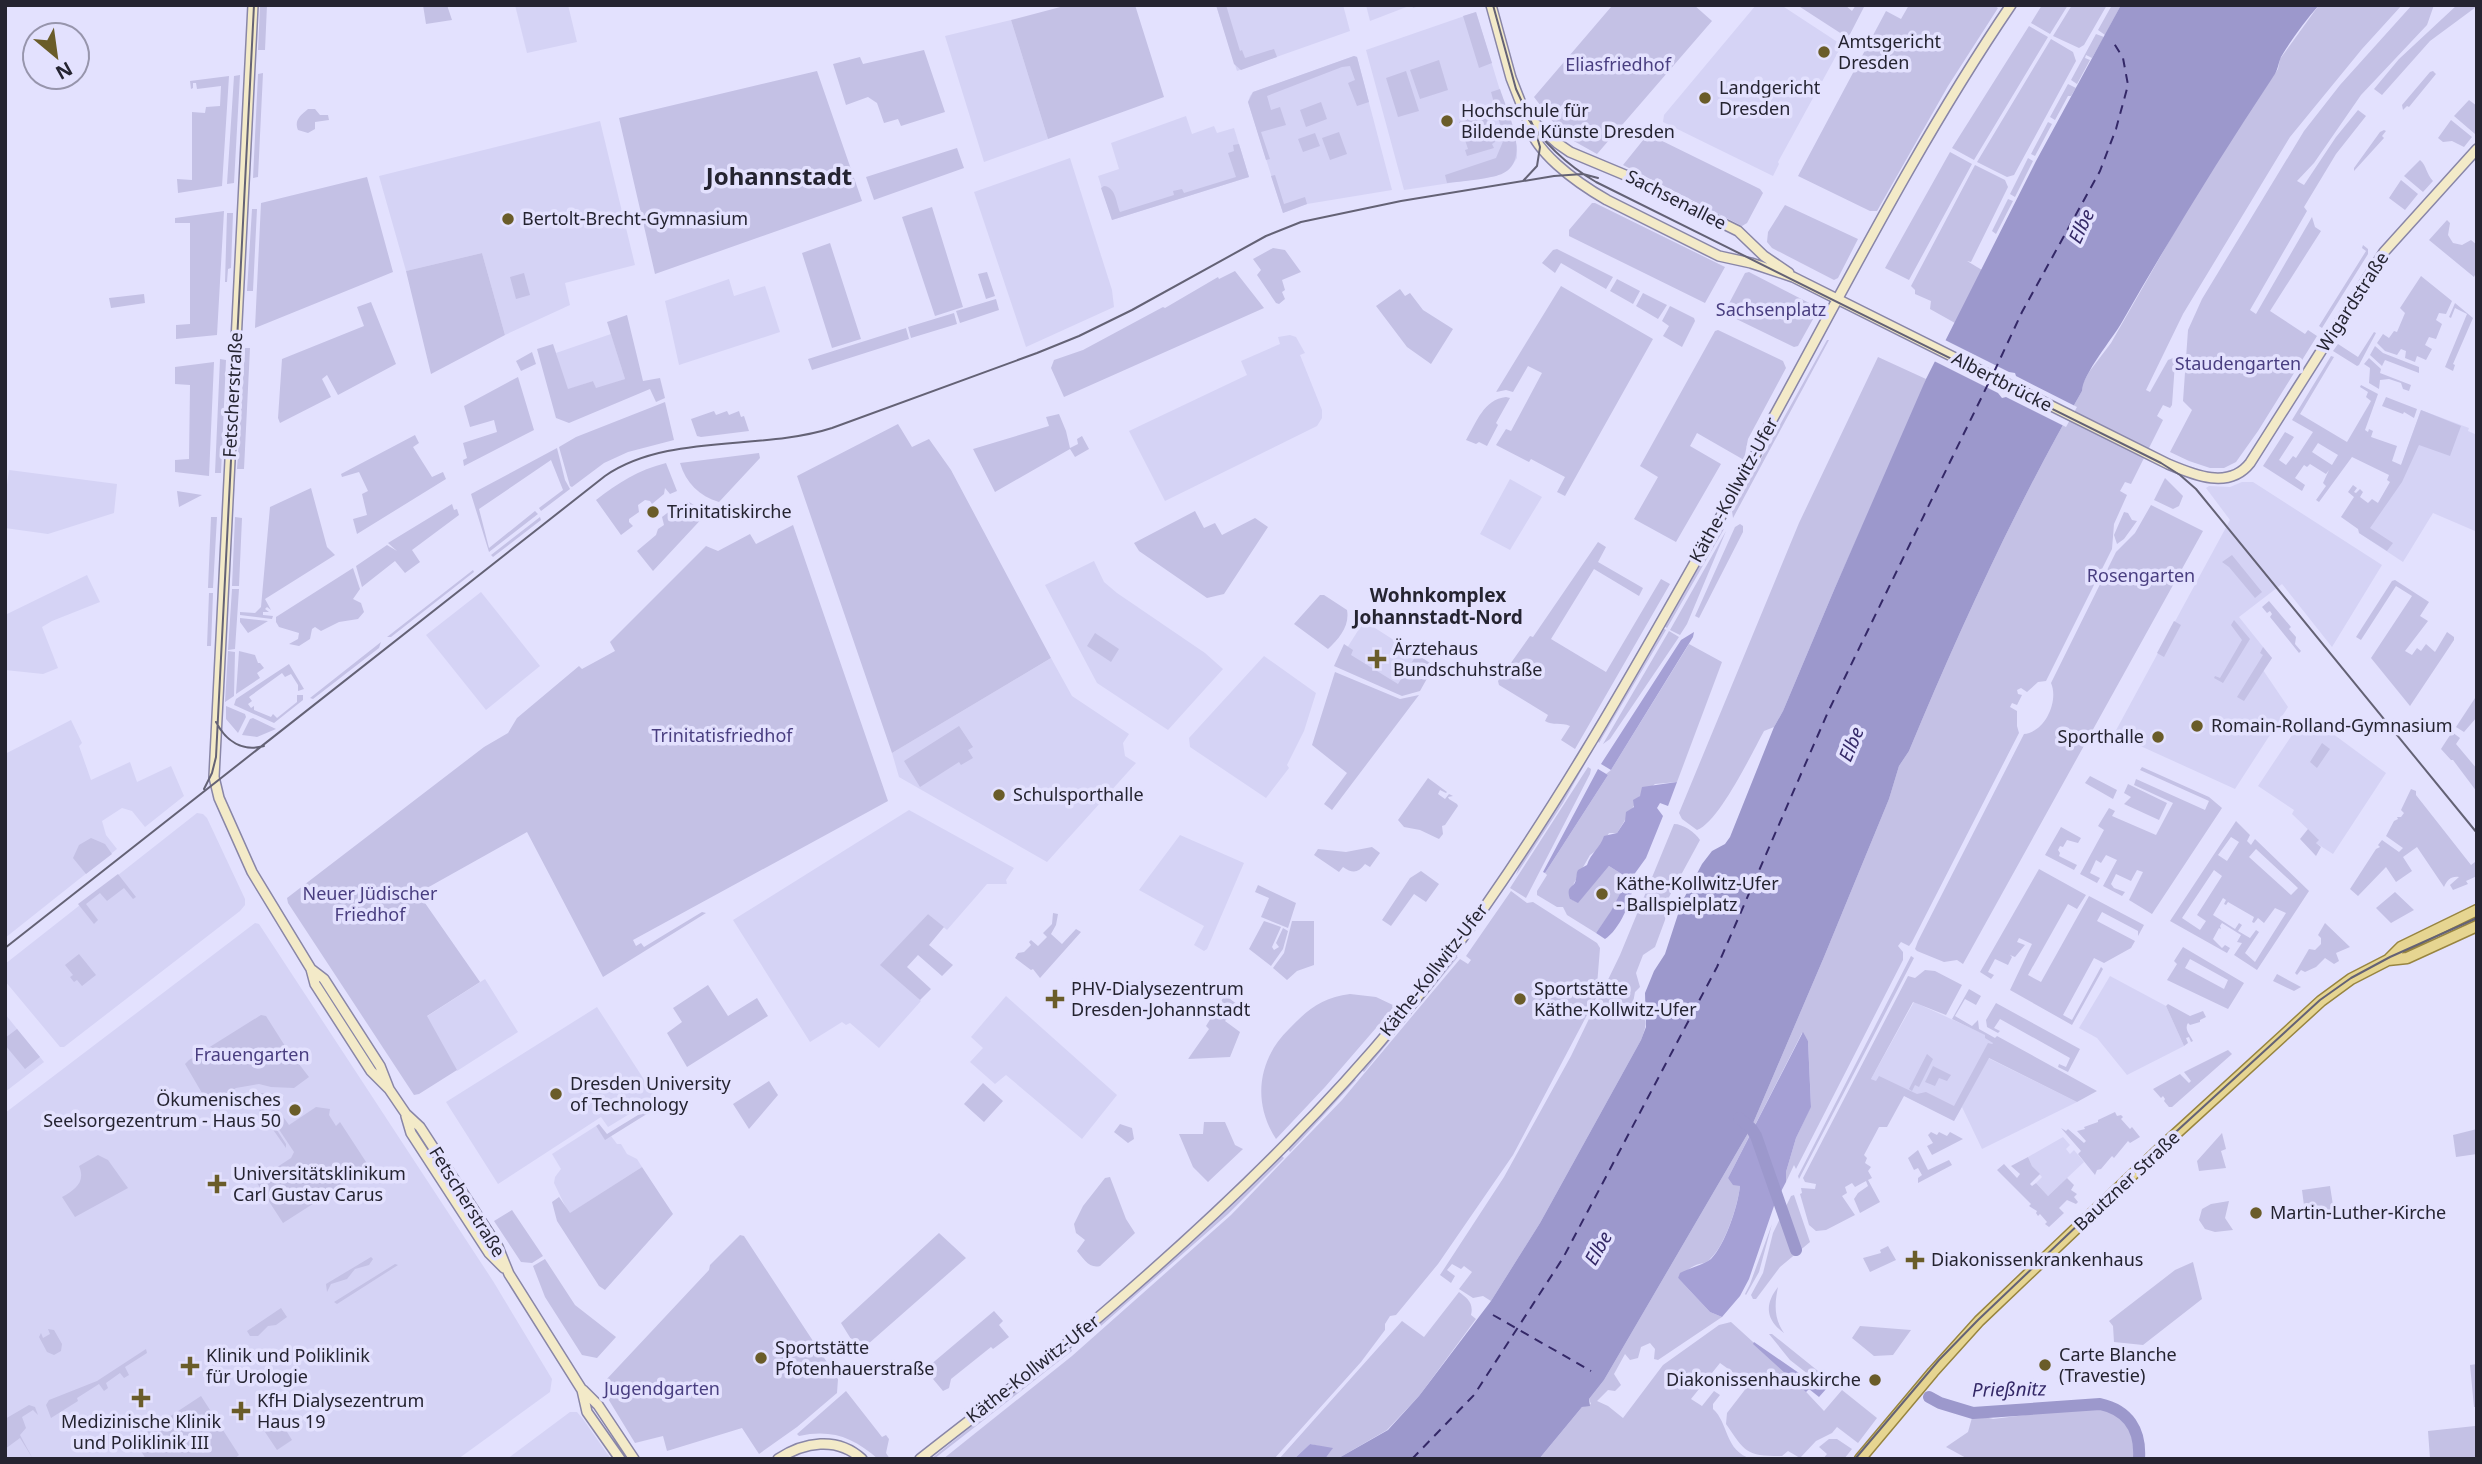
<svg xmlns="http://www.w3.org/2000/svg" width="2482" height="1464" font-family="'Noto Sans',sans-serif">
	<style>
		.built { fill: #d5d3f5 }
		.green { fill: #c4c1e5; fill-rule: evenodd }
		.forest { fill: #a5a0d5 }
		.water { fill: #9c98cc }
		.pier { fill: #e3e1fe }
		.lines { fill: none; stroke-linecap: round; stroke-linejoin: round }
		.river { stroke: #9c98cc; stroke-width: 12 }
		.ferry { stroke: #342867; stroke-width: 2; stroke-dasharray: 9 7; stroke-linecap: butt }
		.secondary-casing { stroke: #8986a7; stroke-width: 12 }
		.primary-casing { stroke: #988540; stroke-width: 13 }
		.secondary { stroke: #f3eac8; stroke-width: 9 }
		.primary { stroke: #e6d591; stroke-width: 10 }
		.tram { stroke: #646275; stroke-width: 2 }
		.poi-dot { fill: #6a5c29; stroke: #e3e1fe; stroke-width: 2.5 }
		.labels { text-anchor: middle; stroke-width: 7; stroke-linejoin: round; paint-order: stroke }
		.poi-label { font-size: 18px; fill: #252431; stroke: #e3e1fe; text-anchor: start }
		.park-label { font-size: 18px; fill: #493e80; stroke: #e3e1fe }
		.street-label { font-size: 18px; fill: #252431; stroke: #e3e1fe }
		.water-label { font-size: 19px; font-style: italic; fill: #342867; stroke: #e3e1fe }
		.neighbourhood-label { font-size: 19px; font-weight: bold; fill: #252431; stroke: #e3e1fe }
		.district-label { font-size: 24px; font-weight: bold; fill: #252431; stroke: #e3e1fe }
	</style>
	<rect width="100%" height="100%" fill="#e3e1fe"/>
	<path class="built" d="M515,5h53l9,37 -50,11z
		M1216,5h127l7,26 -113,40z
		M1366,5h56l-9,3 -1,-3 -3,1 -39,15z
		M1756,5h25l61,40 -64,117 1,2 -6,12 -110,-54 1,-7z
		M1476,12l41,134v12l-6,9 -15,9 -92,14 -38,-140z
		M1011,20l37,119 -64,23 -39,-126z
		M1354,56l3,1 35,133 -85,14 -24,9 -35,-111 2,-6 3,-4z
		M1186,116l6,18 22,-8 3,7 17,-5 15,49 -137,43 -14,-44 21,-7 -8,-26z
		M600,121l35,144 -70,18 5,22 -65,30 -23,-82 -76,18 -27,-95z
		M1070,158l42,132 2,17 -88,40 -52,-155z
		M729,279l5,17 31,-10 15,46 -101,33 -14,-64z
		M611,334l14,45 -29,10 -3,-8 -26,9 -11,-37z
		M1290,335l6,2 9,16 -5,2 22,55v8l-5,8 -152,75 -36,-70 118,-56 -6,-14 39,-17 -2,-7z
		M2421,410l48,18 -1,3 9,4v88l-2,8 -42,-18 -30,49 -44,-29 37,-59h2z
		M9,470l108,14 -3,29 -66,21 -43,-6v-28z
		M1510,479l32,18 -32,53 -30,-16z
		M2242,482h11l129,83 -50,82 -50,-63 -43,33 33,41 -9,12 25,37 -53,82 -121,-55 116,-214 -24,-32 3,-2 21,1z
		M1094,561l10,21 13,11 88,60 18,16 -55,61 -71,-47 -52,-98z
		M87,575l13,27 -48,19 -10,6 16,41 -15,6 -38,-4v-55z
		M481,592l59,74 -54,44 -60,-75z
		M1364,621l58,37 -24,31 -56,-33z
		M1264,656l52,37 -12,38 -17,34 2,3 -23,30 -76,-51 -1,-9z
		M1051,658l21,38 57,38 -6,9 2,13 11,7 -89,99 -148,-85 -7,-24z
		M2306,714l80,59 -53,81 -17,-11 2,-4 -26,-25 2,-4 -36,-24z
		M71,720l11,23 -3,3 12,34 39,-18 7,20 34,-16 13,30 -39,31 -13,-16 -10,-3 -20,13 4,14 11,14 -112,89v-184z
		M909,810l105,58 -8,12 1,4h-20l-40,46 -19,-16 -47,51 40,36 -42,47 -29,-25 -4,2 -4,-3 -32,20 -77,-122z
		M197,813l6,1 4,4 38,81v6l-5,6 -176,136h-4l-55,-66v-17z
		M1180,835l64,28 -37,86 -3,2 -10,-6 10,-19 -65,-36z
		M255,923l4,1 234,357 59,98 -2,13 -92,67h-453v-346z
		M2110,976l56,30 18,40 -57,29 -30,-37 -18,-10z
		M485,979l33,53 -61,39 -31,-54z
		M1006,996l111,99 -35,44 -76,-64 -11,9 -25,-22 13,-14 -12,-11z
		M1914,1002l72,33 7,7 -5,16 89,44 -95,47 -20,-42 -8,14 -83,-42z
		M597,1007l59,91 -48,29 -7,-10 -103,67 -52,-82z
		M5,1014l39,48 -39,30z
		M596,1126l9,13 6,-3 6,8h4l6,10 10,5 5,8 -73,47 -15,-31 1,-6 6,-8 -9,-15z
		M2063,1137l7,8 -4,4 4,5 4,-4 10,12 -36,34 -12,-13 6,-6 -10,-11 -4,-9z
		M570,1412h7l6,7 28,40h-104z"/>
	<path class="green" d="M260,5h7l-2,45h-7z
		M423,5h24l5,15 -26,4z
		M1068,5h67l29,92 -116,42 -37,-119z
		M1216,5h10l14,46 2,-1 3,8 29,-9 3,8 -36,13 -7,-6z
		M1610,5h84l18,16 -115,133 -34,-19 -29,-38 77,-90z
		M1797,5h48l7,6 4,-6 8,2 -16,31z
		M1909,5h84l5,3 -50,78 -71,125h-7l-72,-35 88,-165 15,8z
		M2042,5h26l-18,29 -19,-11z
		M2072,5h35l-23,40 -5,3 -26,-12z
		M2112,5h9l-16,30 -7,-5z
		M2319,5h83l-40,44 -72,88 -107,177 -37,76 4,2 18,-32 5,-2 2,5 -3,42 -2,3 -7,-3 -6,11 6,4 -32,64 -6,-2 -5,9 7,4 -13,29 -2,25 -66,132 -8,1 -11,10 -6,-4 -4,2 1,4 4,1 -5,10 -5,-2 -2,4 7,4v15l2,7 -107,209 -3,4 -8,-4 -3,4 5,6v8l-106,207 -1,2 -2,-4 -8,17v-10l10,-34 15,-32 -3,-65 -6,-8 -74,145 12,8c-2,19 -15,59 -29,72 -4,5 -9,5 -15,7 -6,2 -12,9 -18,13l32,34 12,5 -64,43 -4,-1 1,-10 -5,-6 -9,4 -3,11 -8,2 -5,-6 -11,20 7,11 -6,6 -7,-1 -11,11 11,5 15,12 40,-53 56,-40 12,-3 64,58 29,31 18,-21 35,28 -19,25 -21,-16 -5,6 -16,8 -16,17 -12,-7 -6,5c-36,0 -36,-3 -56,-32l1,-11 27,-35 -7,-5 -5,6 -22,-16 -29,36 11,7 12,-15 6,4 -7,9v5c16,14 11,42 39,50h-213l43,-52 9,-3 -2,-5 15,-19 147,-252 73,-171 65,-158 10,-33 10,-15c51,-123 107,-245 173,-360v-6l7,-13 22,-29 80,-140 54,-85 33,-49 2,-10z
		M2412,5h22l-7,20 -66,70 -47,68 -17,18 7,4 32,-48 22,-27 8,6 -30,38 -32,53 3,4 -57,99 6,4 56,-97 3,10 6,4 -51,80 35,23 3,-4 9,6 -59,95 -22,31 -12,6h-14l-21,-7 -19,-9 22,-42 -9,-9 5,-71 14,-31 102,-168 36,-46z
		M2457,5h18l1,2 -46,34 -48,54 -8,-6 25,-30z
		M1476,12l16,51 -13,5 -16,-52z
		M2029,26l19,11 -74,123 -22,-12z
		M2096,34l8,3 -12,21 -6,-3 -1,3 5,2 -13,24 -6,-4z
		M2051,39l22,13 3,9 -62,114 -7,2 -30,-15z
		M924,50l21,62 -44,14 -3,-7 -14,4 -7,-20 -9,-6 -22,8 -13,-41 27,-7 3,7z
		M1354,56l3,1 12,45 -12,4 -9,-23 7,-3 -5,-14 -8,1 -75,29 4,14 9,-3 6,18 -25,7 9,27 -4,1 -18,-58 5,-10z
		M1439,60l9,30 -28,9 -10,-29z
		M817,71l45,130 -207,73 -36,-156z
		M1406,71l13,40 -21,6 -12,-39z
		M2433,71l3,3 -27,33 -2,-1 -4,4 -1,-5 28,-33z
		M263,73l-5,104 -5,1 5,-104z
		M240,75l-6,108 -7,1 7,-108z
		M229,76l-7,110 -44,7 -1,-14 15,1v-68l13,1 1,-6 14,-1 1,-20 -24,3 -1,-6h-3v5l-2,1 -1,-8z
		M2068,84l8,4 -5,8h-3l-13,24 -5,-3z
		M1500,89c8,25 35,77 -4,87 -16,4 -33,5 -49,7l-2,-8 51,-17 8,-19 -13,-47z
		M2469,100l8,6 -2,28 -21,-18z
		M1321,102l6,17 -21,8 -6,-17z
		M308,109h7l5,6h8l1,5 -14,2v7l-7,4 -10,-3c-4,-10 2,-14 10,-21z
		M1485,114l10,28 -3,2 2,4 -27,8 -2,-6 3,-1 -3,-9 2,-4 -8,-14z
		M2451,120l21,17 -8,10 -12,-6 -9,1 -5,-4z
		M2048,122l4,2 -17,32 -4,-2z
		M2384,130l2,1 -4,5 2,2 -30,33v-3l26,-36z
		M1339,132l8,22 -17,6 -8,-22z
		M1315,133l5,13 -17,6 -5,-13z
		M1648,134l112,55 3,4 -16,30 -5,3 -119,-61z
		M1239,144l10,33 -137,43 -11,-32 3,-2c12,1 12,17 16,26l54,-17 -1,-4 9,-2 2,4 52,-16 -8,-24 6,-2 -1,-6z
		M957,148l7,20 -90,32 -8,-23z
		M1950,152l22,12 -63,116 -24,-12z
		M2028,158l5,3 -18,36 -5,-3z
		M2420,160c7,6 6,14 13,21l-10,11 -19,-16z
		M1975,165l30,15 3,7 -37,75 -4,-1 15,9 -27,53 -25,-14 1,-8 -16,-7v-4l-4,-4z
		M1275,175l9,29 21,-7 2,7 -24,9 -12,-37z
		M367,177l26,95 -138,56 6,-125z
		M2401,180l17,14 -13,16 -16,-12z
		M2008,199l5,2 -17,33 -4,-3z
		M1592,203h3l130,64 -20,36 -136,-67v-6z
		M1785,205l73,34 -20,39 -4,2 -62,-32 -5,-6 1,-10z
		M932,207l31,100 -28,9 -33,-99z
		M252,209h5l-4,82h-6z
		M224,211l-7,124 -41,4v-14l14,-1v-101h-15v-5z
		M227,213h6l-2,55 -3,1 -1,13h-2z
		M2447,220l3,3 -2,12 5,8 9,2 9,-5 6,5v25l-3,7 -45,-37z
		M830,243l31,96 -29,9 -30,-95z
		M2363,245l5,4v5l-46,74 -3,-2 47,-75 -4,-3z
		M1273,248l12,2 16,22 -19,8 3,10 -3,2 3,7 -6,5 -3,-1 -19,-28 4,-5 -8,-11z
		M1557,249l56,28 -7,12 -45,-26 -6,10 -13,-10 11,-13z
		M482,253l23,82 -74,39 -25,-103z
		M1235,271l29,37 -200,89 -13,-29 3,-8 29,-10 80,-43 2,1 53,-31 1,2z
		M987,272l8,24 -9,3 -8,-25z
		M1749,272l66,34 2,6 -19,34 -4,1 -70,-34 21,-40z
		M524,273l6,22 -14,4 -6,-22z
		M2421,276l31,25 -6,13 -7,-1 -3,7 6,4 -6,15 -7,-2 -4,8 7,4 -6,11 -9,-4 -2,6 -10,-4 1,-7 -5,-2 -4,6 -12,-4 -8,-8 6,-9 6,4 5,-7 3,1 8,-19 -5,-5z
		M1617,279l23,12 -7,13 -23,-13z
		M1561,286l92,53 -88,157 -8,-4 8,-15 -34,-18 -2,3 -33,-17 10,-16 5,2 31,-58 -14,-7 -15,26 -7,-2 -10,2z
		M1400,289l5,7 5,-3 13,17 30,19 -22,35 -24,-17 -31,-41z
		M1643,293l24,12 -9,14 -22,-13z
		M144,294l1,9 -34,5 -2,-10z
		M996,299l3,11 -39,13 -4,-12z
		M371,302l25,62 -58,31 -11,-20 -5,4 9,18 -51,26 -2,-5 4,-59 82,-33 -7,-19z
		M2455,303l18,15 -20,46 2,1 -2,6 -8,-4 22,-53 -12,-6 -4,10 -2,-1z
		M1670,306l24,12 1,3 -13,26 -19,-11 6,-10 -7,-5z
		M954,313l3,11 -46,14 -3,-11z
		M627,315l16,66 17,-3 5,20 -9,4 -6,-13 -81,34 -13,-5 -19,-69 16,-5 15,45 25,-8 3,7 29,-9 -18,-57z
		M906,328l3,11 -97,31 -4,-11z
		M1718,330l65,31 3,7 -38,71 -4,21 -47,-27 -7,13 31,18 -45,78 -42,-23 24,-42 -18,-11 75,-135z
		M2374,332l2,1 -17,32 -2,1 -24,-15 5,-7 20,13z
		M1827,340h2l-96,178 -1,-7z
		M2375,346l8,7 36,14v6l-34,-13 -3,6 -12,-11z
		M245,348h5l-6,121h-7z
		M532,352l4,12 -15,7 -5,-10z
		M2331,356l3,1 -34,57 47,28 24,-41 -5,-4 2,-5 -8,-5 1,-2 17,9 -13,36 3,2 1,-3 4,2 -2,6 26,9 -5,15 9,4 20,-55 40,16 -11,30 -31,-11 -17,37 -32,46 23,15 -6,8 -28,-18 -1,-4 -17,-12 13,-20 -6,-5 5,-7 4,3 -3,4 2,1 4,-4 3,3 -3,5 8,6 4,-4 6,4 12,-21 -3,-2 2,-5 -37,-18 -33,45 -3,-2 10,-14 -3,-3 6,-13 -3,4 -16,-10 -3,3 -3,-2 -9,13 10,7 -3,6 -39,-25 22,-34 9,5 -15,23 7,5 7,-9 3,2 17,-26 -21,-12zM2318,443l20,12 -6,10 -20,-13z
		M1878,357l48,22 -6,18 -86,193 -51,121 -9,16 -10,4c-12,22 -45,91 -67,99l-15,-11 -3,-6 120,-290z
		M2369,358l12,11 -1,4 31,12 -2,6 -6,-2 -2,-6 -12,-4 -9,1 -1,9 -10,-6 1,-15 -6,-4z
		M220,359l6,1 -5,113h-6z
		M214,362l-5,114 -34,-4v-12l14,-1 1,-74 -15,-1v-17z
		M518,377l16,53 -70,36 -1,-6 4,-2 -4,-15 34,-11 -3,-12 -24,7 -6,-21z
		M1506,397l4,1 -14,25 2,2 -11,21 -8,-4 -3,2 -10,-4c10,-17 18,-41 40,-43z
		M2386,397l31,12 -3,9 -10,-6 -1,2 -21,-8z
		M665,402l9,38 -46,12 -24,11 -32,24 -2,-1 -11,-39 17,-10z
		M714,411l2,4 11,-4 2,4 10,-4 2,6 3,-1 5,15 -48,6 -4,-1 -6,-17z
		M1059,414l7,17 4,17 8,-4 -1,-5 5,-3 7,13 -14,8 -5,-8 -75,43 -22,-43 76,-23 -3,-9z
		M898,424l14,23 17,-8 22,31 100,188 -159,95 -95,-277z
		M415,435l4,8 -6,4 19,30 11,-5 3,7 -89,55 -4,-15 14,-4 -5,-21 6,-3 -9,-19 -17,5 -1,-3z
		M557,448l8,32 5,9 -29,22 -2,-3 24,-18 -12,-30 -72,49 10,39 46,-37 3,3 -49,38 -18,-58z
		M759,453l1,5 -41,44c-20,-6 -33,-19 -39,-39z
		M666,463l11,28 -7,3 -5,-6 -1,6 -12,10 -2,-3 -5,-1 -7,5 1,7 -10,7v3l4,4 -12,9 -25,-35c22,-17 42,-30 70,-37z
		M2165,478l18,18 -4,10 -6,3 -19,-9z
		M311,488l16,59 8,8 -70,44 6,11 -4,-3 -2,2 4,3h-6v3l10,1 -1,3 -32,-4v-3l15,1 6,-6 9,-100z
		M177,491l25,4 -23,12z
		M689,502l18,11 -54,58 -16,-20 19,-16 2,-6 6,-4 -2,-8 13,-10 4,2 2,-4 2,2z
		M452,504l2,6 3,-1 2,6 -47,35 8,12 -15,11 -10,-12 -33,26 -6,-21 31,-21 10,6 -9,-8z
		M2151,505l52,26 -240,433 -6,-4 -13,2 -27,-11 -2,-2 3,-8 106,-207c21,-2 35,-33 27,-51l65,-131 19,-19z
		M1195,511l9,17 11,-5 7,12 33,-17 13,9 -44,67 -17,4 -68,-47 -5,-8z
		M2124,512l4,1 4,7 5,1 -13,18 -7,5 -3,-9z
		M211,517h6l-4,71h-5z
		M235,517l7,1 -3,68h-7z
		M540,517l1,3 -48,37 -2,-2z
		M1740,524l3,2v6l-44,86 -4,-2 40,-89z
		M793,525l95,276 -255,139 3,6 5,-3 3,4 58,-35 4,1 -103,64 -76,-145 -109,61 62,89 -53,34 30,54 -38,24 -5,1 -126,-192 -1,-5 197,-151 24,-14 9,-15 62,-52 3,3 33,-18 -5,-9 96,-96 12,5 32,-17 6,10z
		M1724,529l-57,99 -3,-2 54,-94z
		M1726,531l-39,93 -7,11 -10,-5z
		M1598,542l8,5 -8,15 45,26 -4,8 -45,-27 -43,70 55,33 55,-93 9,5 -95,165 -14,-9 9,-14c-9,-4 -17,0 -25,-5l3,-6 -49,-30 -1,-4 32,-45 3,1z
		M2232,555l30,37 -7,6 -26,-31 -7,-5z
		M353,568l7,21 -7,10 8,4 3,9 -6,7 -19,3 -18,9 -6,-4 -3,2 -2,10 -11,7 -10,-2 9,-5 1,-6 -20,-6 -3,-5v-5z
		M473,570l1,2 -83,65h-4z
		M2395,580l34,22 -9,14 8,5 -23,30 7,4 5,-7 4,3 5,-7 9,8 12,-20 7,5v3l-44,66 -39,-48 41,-62 -16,-10 -35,54 -5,-3 36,-56z
		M232,589h7l-4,60 -7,1z
		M209,593h4l-2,53h-4z
		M1320,595h4l23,15c3,16 -8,29 -19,39l-34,-25z
		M2269,601l22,26 -2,2 7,8 -1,7 6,7 -2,2 -29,-36 2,-3 -2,-3 -3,2 -5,-6z
		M240,618l28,3 -20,12 -8,-11z
		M2234,620l16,19 -27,44 -9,-5 1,-2 5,2 22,-38 -11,-15z
		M2174,621l7,4 -17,32 -7,-4z
		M1663,628l3,2 -67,113 -1,-2z
		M1669,631l10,6 -69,102 -7,5z
		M1095,633l24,16 -8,13 -24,-16z
		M381,642l-2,6 -66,51 -3,-1z
		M1344,644l9,6 -2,5 47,29 19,-30 17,12 -14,25 -18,5 -68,-30z
		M1689,644l33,18 -45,120 -22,2 -15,12 -23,37h-8l-9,15 -10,7 -16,28 -4,16 8,3 31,-36 19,12 -17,34 -15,21 -29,-18 -4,-8h-6l-20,-12v-4l10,-16 -2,-2 63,-98 -2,-1 5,-4z
		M2263,647l9,11 -28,43 -7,-4 26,-42 -3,-2z
		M228,651l7,1 -1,44 -9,6z
		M239,651l16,4 3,8h2l4,5 -7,5 3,5 -24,16z
		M289,664l15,25 -6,2v-6l-7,-11 -6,3 -3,-4 -33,24 3,4 -4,3 3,4 3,-2v4l17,7 2,-3 4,4 20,-16v-7h6v5l-29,23 -40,-18 2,-6z
		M1335,672l65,27 19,-4 -87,115 -8,-6 23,-31 -35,-28z
		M2477,695v22l-13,15 -8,-5z
		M226,706l19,8 1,3 -8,16 -12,-14z
		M253,718l23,11 -19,8 -15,-2 8,-16z
		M959,726l14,21 -5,3 5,8 -12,7 -2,-3 -39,25 -16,-26z
		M2452,732l8,6 -4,6 21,25v23l-24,-32h-2l-10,-11z
		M2322,743l8,6 -13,19 -7,-6z
		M1586,762l-23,41 -47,72 3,-8z
		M1588,767l3,2 -1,5 -64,124 -16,-10z
		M2142,767l67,30 13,11 -70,106 -23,-14 14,-28 -6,-2 -6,11 -15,-7 -5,10 3,4 11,4 -3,4 -19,-10 14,-26 -11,-5 -5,8 -5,-3 -6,13 10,5 -3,5 -17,-9 24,-44 -6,-4 11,-18 6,3 -3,5 44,19 17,-32 -39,-18 2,-6 69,31 4,-9 -69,-31z
		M2090,776l27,14 -4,9 -28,-16z
		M1428,778l19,14 -1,1 -6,-3 -2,4 7,5 4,-5 4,2 -5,1 1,2 8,5 1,2 -13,19 -3,1 1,8 -4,5 -19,-9 -16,-3 -6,-7z
		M2128,784l39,19 -8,17 -35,-16 7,-7 -7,-4z
		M2411,789l5,2v4l55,70 4,-3 2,2v12l-11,5 2,3 -15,6 -3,-5 9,-8c-8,-1 -12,3 -15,10l-27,-40 -14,10 9,14 -16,11 -10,-15 -28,29 -8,-7 26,-40 4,-2 -2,-2 4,-5 17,12 4,-4 -17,-12 8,-15 4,-2 -1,-2h4l3,-4 -3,-3z
		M2236,821l14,14 -3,6 4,4 4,-6 54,52 -52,79 -23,-15 8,-12 -5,-1 4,-7 -19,-12 -2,3 1,3 -2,-1 -6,11 9,9 3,-3 5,3 -3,5 -57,-32zM2231,837l8,5 -12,19 -9,-6zM2256,849l42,39 -7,7 -42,-38zM2214,870l8,6 -25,39 9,6 -6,9 -18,-12zM2223,898l3,2 -2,4 2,1 2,-3 26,15 -2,5 2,1 4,-5 6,5 11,-15 11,5 -31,49 -10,-9 14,-21 -3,-2 -6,8 -12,-7 4,-6 -3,-2 -4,6 -22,-14z
		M1674,824c9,0 21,8 26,16l-31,57 -4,23 -10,27 -12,8 -7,18 4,14 -5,5 -2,11c13,15 16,18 8,37l-101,183 -49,78 -8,-5 -10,2 -14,-9 13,-17 -8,-6 -3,3 -9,-5 -5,6 8,6 -4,7 -11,-8 64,-98 67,-121 49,-101z
		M2061,827l20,11 -3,5 -11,-3 -4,7 -3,-1 -2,4 2,3 -1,3 18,9 -3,5 -29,-15z
		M2308,829l11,11 -3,3 5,4 -5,9 -16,-17z
		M91,838l14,6 7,10 -26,20 -13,-16 6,-13z
		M1372,847l8,6 -10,14 -5,-3c-7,9 -12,10 -22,3l-4,5 -25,-17 4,-6 28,3z
		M2039,869l47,26 -9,14 -9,-5 -40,71 13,7 48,-86 55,29 -6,11v-5l-36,-19 -5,9 38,20 -4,7 -27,15 -10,-5 -31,57 9,5 29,-53 2,2 -31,56 -62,-35 22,-46 -13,-6 -2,4 8,3 -10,12 -5,-2 2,2 -4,8 -13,-6 -7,13 6,3 -3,4 -11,-7z
		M1421,871l18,13 -13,18 -12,-8 -23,32 -9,-6 28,-42z
		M118,874l18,23 -3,2 -9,-11 -17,13 -7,-8 -14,11 12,16 -4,4 -16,-20z
		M1258,885l38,18 -8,25 -27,-11 8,-19 -14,-6z
		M1511,891l16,12 6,-1 64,41 3,5 -4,50 -83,157 -75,109 -42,51 -6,1 -5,8v6l-24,32 -87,97h-331l129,-103 159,-141 111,-115 118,-141 8,5 3,-4 -5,-4z
		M2395,892l19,18 -23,13 -15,-15z
		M1053,913l5,1 -2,11 -5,9 11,10 14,-15 5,3 -41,46 -7,-9 -2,1 -16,-12 3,-5 6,-1 7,-7 -2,-3 2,-2 7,6 9,-9 -4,-4 9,-9z
		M928,914l16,13 -15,18 24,20 -11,11 -24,-21 -11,12 24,22 -11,11 -40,-35z
		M1264,921l17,6 -9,20 2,3 5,-3 -3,-4 7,-15 5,3 -5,18 -12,17 -22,-17z
		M1292,921h22v44l-17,6 -10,9 -14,-12 11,-15z
		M2325,923l25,24 -14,6 3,8 -5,3 -9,-6 -9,9 -11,5 -4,-2 -4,5 -2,-2 14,-24 6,1 6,-6v-6l-3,-3z
		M2183,947l61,36 -16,26 -61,-29 10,-16 -3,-3zM2190,959l38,21 -4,9 -39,-21z
		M79,954l17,21 -14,11 -5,-6 -3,2 -4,-5 3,-2 -8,-10z
		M1454,956l4,1 -94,115 -3,-3z
		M1911,956l3,2 -115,221 -1,-3z
		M1925,970l10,1 27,14 -16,30 -33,-13 -42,77 5,2 3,-5 38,18 9,-2 28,14 34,-63 4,1 1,-1 -8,-5v-3l-33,-16 17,-30 12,7 -5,9 -11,-6 -10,17 17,10 6,-6 1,9 16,9 2,-2 100,55 -20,11 -88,-44 -35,63 -50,-25 -17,31h-8l-15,28 3,3 -2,5 6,4 -3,4 4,7 -4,2 12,22 -20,11 -6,-14 4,-6 10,-7 -2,-5 -11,6 -3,-4 -7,4 2,6 -5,3 13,19 -29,15 -10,1 -7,-6 -9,-31 2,-1 -1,-5 14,1 1,-5 -11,-2 -2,-4 105,-202 7,2z
		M2277,974l24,13 -7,4 -21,-10z
		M708,985l20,31 29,-18 11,18 -81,51 -20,-34 15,-11 -9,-14z
		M1350,994l26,3 19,9 -70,81 -49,52c-24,-37 -18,-80 13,-110 18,-19 34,-32 61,-35z
		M1225,995l13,10 -13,16 15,11 -10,25 -42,2 21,-30 -3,-3z
		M1996,1003l84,46 -12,23 -10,-5 1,-3 7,3 4,-9 -70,-39 -6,9 6,3 -2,2 -11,-6 -1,-7z
		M2168,1004l22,12 13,-5 3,6 -6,3v2l-10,3 -2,-2c-4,6 2,12 5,18l-2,1 -2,-5 -3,1 2,5 -4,3 -18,-40z
		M261,1015l5,1 19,30 24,31 -15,11 -23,-1 -12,-3 -23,4 -27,17 -24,-41 4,-4z
		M17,1029l23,28 -15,12 -20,-24v-7z
		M2228,1050l4,4 -60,53h-3l-5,-6 1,-2 -2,-3 -2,2 -8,-9 27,-15 9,9 2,-2 -7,-9z
		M1927,1054l6,5 -14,28 -4,-2 -3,6 -3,-2z
		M1933,1066l18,9 -4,6 -8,-3 -4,8 -10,-4z
		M1353,1078l3,2 -66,72 -2,-3z
		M769,1081l9,14 -29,34 -16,-25z
		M983,1083l20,18 -19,21 -20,-18z
		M261,1093h20l3,4 -18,13 -7,-12z
		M252,1100l6,1 28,43v4z
		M656,1104l2,3 -53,33 -9,-14 3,-2 8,10z
		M316,1107l14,2 -1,6 7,11 4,-4 28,43 -2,5 -83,53 -26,-40 2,-4 32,-21 3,-6 -26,-39 9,-5 12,17z
		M2115,1112l2,4 4,-1 2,2 -2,2 9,10 2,-2 8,10 -10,6 -2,-2 -14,17 -2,-2 -11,13 -4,1 -2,5 -17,-21 3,-3 -20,-23 5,3 2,-2 16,14 2,-2 -9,-10 8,-2 -1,-2 14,-5v-2z
		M1204,1122h21l10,23 8,4 -35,33 -15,-15 -14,-33h24z
		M1120,1124l12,4 2,11 -6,4 -14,-11z
		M2477,1129v25l-21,3 -3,-22z
		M1931,1132l6,3 2,-3 8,4 3,-4 13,7 -31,16 -5,-9 6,-3 -5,-8z
		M2222,1133l4,16 -5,2 5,17 -27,3 -2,-10z
		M1918,1150l10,20 21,-10 3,5 -34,18v-5l4,-3 -4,-7 -4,2 -6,-12z
		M98,1155l10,5 20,28 -53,29 -13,-20c13,-7 24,-15 17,-31z
		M1281,1155l3,3 -56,56 -135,119 -3,-4 100,-86z
		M2028,1157l4,9 8,8 -10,10 2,2 4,-3 12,13 19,-18 7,7 -3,5 6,4 -3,3 4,5 -2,2 -9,-4 -8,8 5,5 -15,14 -4,-3 2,-2 -7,-8 -2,2 -2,-3 1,-2 -8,-5 2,-2 -34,-34 7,-6 13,14 3,-4 -9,-8z
		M642,1167l31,47 -68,76 -6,-4 -42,-65 -5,-19 7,-5 11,16z
		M1110,1177l16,42 9,14 -35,33c-11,3 -17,-8 -23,-15l8,-11 -9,-7 -2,-9 9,-18 22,-28z
		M2330,1186l5,32 -29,3 -4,-31z
		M1794,1195l16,47 -30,25 -24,32h-3l-2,-4 12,-22 10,-40 18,-37z
		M2229,1201l-4,17 8,12 -18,2 -10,-3 -6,-9 3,-11 9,-5z
		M512,1210l31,46 -11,7 -11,-1 -27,-41z
		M1772,1224l-13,48 -13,23 -1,-1 5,-10z
		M939,1233l27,25 -107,94 -18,-29z
		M740,1235l4,1 94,143 -1,14 -40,34 -38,27 -17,-26 -75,23 -4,-15 -28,7 -28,-46 -2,-16 104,-111 1,-5z
		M1888,1246l8,14 -26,12 -7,-14 18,-5 -1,-3z
		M371,1257l2,2 -4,6 -14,4 -8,10 -16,5 -4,8 -1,-8z
		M545,1259l30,46 41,32 -19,21 -15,-3 -37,-58 -12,-31z
		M2193,1262l9,37 -59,46 -29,-3 -1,-16 -4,-5 66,-51z
		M395,1264l3,1 -61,39 -3,-2z
		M1778,1287c-3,15 -5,30 6,46 -18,-13 -20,-28 -6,-46z
		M1459,1292c8,6 15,11 12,23l5,4 -57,77 -32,34 -50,29h-12l7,-10 -22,-5 -16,15h-15l123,-138 22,16z
		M281,1308l6,9 -11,8 -8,1 -10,10h-8l-3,-5z
		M994,1311l9,10 -4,4 10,12 -16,12 -2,-2 -40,32 -2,9 -6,3 -10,-12 3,-3 -7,-10z
		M1860,1326l51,4 -18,25 -19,1 -22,-18z
		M48,1329l6,1 8,14 -1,7 -7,4 -7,-3 -8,-15 2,-4 2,5 7,-4z
		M1769,1334h3l61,49 -2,3 -18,-8 -23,-18z
		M1070,1347l2,4 -138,108h-3z
		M146,1349l1,4 -22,14 4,8 -5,3 -4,-5 -14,10 2,5 -4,3 -5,-7 -22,14 1,3 -27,17 -5,-13 3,-5 48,-19z
		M2477,1364v43h-3l-4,-42z
		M846,1391l36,46 4,-2 3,4 -3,14 4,6h-12c-25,-22 -47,-30 -79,-23l-2,-2z
		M201,1396l38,59 -5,4h-88l-12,-19z
		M29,1405l6,2 3,8 -5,-5 -11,7 4,11 -6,7 13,24 -13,-21 -15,11v-30z
		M2101,1406c5,1 13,2 17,5 14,9 22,32 17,48h-167l-22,-12 22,-15 5,-18 20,5z
		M279,1419l13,21 -15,10 -12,-18 11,-7z
		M2475,1426l2,33h-47l-2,-28z
		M1829,1439h8l15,10 -8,10h-21l4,-5 -8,-7z"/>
	<path class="forest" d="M1694,632l-1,5 -82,133 -10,-6 80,-124z
		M1598,769l10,6 -63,98 -2,-1z
		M1677,782l-9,24 -8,-3 -3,5 6,8 -17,42 -13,18c3,18 -13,54 -28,63l-9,-6 15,-22 17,-33 -19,-12 -31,37 -8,-4c-5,-15 5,-10 6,-20 1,-3 0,-6 2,-9l9,-5c4,-12 13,-17 17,-29l13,-3 8,-12 1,-9 8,-5 -1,-7 7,-4 2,-9z
		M1803,1032l5,9 3,66 -15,31 -10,34v10l-11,21 -26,76 -9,17 -18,21 -12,-5 -32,-34 2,-5c9,-5 23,-8 31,-14 14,-14 27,-53 29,-73l-7,-1 -5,-7z
		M1754,1342l55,38 18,8 -8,9 -10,-8 -3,3 -53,-48z
		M1310,1444l23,4 -8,11h-31z"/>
	<path class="water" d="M2121,5h198c-13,15 -28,35 -38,52 -3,7 -3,13 -8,20 -53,80 -103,161 -151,245 -9,16 -40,53 -40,69 -66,115 -122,237 -173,360l-10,15 -10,33 -65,158 -73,171 -147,252 -15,19 1,7 -8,1 -43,52h-202l51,-29 31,-34 72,-95 49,-78 101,-183 5,-13 -1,-34 9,-22 11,-17 17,-52 20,-38 10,-13 13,-7 5,-7 44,-110 9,-16 51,-121 92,-211 110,-218z"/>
	<path class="pier" d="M1943,337l2,3 64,32 6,1 1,3 61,31 -11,20 -60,-30 -4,1 -4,-5 -64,-32 -3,1z"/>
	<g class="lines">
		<path class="river" d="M1739,1118l12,10 5,8 40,114
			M1929,1397l11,6 33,10 127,-9c28,6 41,26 39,55"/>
		<path class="ferry" d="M1994,372l28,-60 78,-141 16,-42 12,-44 -5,-27 -11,-18
			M1493,1315l98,56
			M1412,1459l62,-64 89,-137 154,-291 111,-255 162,-332"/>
		<defs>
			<path id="secondary" d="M253,5l-39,772 5,21 33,74 59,97 4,15 56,87 18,18
				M1491,5l20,73 11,28 5,10 30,27 13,9 55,23 113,56 26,25 25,17
				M1527,116c2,34 52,68 80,84l112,56 32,7 42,14 375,187c26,11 61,26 82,-1l134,-211 93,-103
				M311,969l13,10 56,87 9,23 17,25 14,13 78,120 11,27 73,116 5,22 33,47
				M406,1116l5,17 78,120 15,15
				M583,1390l15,15 36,54
				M778,1459c26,-17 59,-23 84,0
				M920,1459c62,-49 127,-97 187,-149 122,-105 239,-218 337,-347 119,-158 214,-336 312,-509l4,-12c81,-147 157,-299 251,-437"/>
			<path id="primary" d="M2388,960l19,-2 70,-32
				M1860,1459l73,-87 46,-51 189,-180 153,-140 30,-22 37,-19 13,-13 76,-37"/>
		</defs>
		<use href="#secondary" class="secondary-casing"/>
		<use href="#primary" class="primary-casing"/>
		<use href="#secondary" class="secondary"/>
		<use href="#primary" class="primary"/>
		<path class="tram" d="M1493,5l23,84 19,41 5,17 -3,19 -14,15
			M1525,114c18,29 42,51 71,68l565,281 19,12 16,14 281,344
			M216,722c10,19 26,30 48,24
			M204,789l8,-16 4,-16 38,-752
			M5,948l600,-472c62,-43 156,-25 227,-48l205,-75 42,-17 53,-26 134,-74 35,-14 100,-21 153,-25 29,-2 15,4
			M1855,1459l84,-99 39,-40 189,-180 153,-140 31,-22 39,-21 87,-39"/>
	</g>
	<g class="poi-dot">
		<circle cx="1824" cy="52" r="7"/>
		<circle cx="1705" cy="98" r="7"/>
		<circle cx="1447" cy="121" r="7"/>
		<circle cx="508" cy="219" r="7"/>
		<circle cx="653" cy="512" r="7"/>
		<path d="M1373.5 648.5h7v7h7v7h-7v7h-7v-7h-7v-7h7z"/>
		<circle cx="2197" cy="726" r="7"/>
		<circle cx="2158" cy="737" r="7"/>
		<circle cx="999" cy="795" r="7"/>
		<circle cx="1602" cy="894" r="7"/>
		<path d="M1051.5 988.5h7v7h7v7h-7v7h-7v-7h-7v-7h7z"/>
		<circle cx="1520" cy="999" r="7"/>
		<circle cx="556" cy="1094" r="7"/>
		<circle cx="295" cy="1110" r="7"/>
		<path d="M213.5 1173.5h7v7h7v7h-7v7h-7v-7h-7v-7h7z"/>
		<circle cx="2256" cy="1213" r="7"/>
		<path d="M1911.5 1249.5h7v7h7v7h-7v7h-7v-7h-7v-7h7z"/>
		<circle cx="761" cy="1358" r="7"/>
		<circle cx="2045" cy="1365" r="7"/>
		<path d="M186.5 1355.5h7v7h7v7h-7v7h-7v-7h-7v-7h7z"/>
		<circle cx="1875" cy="1380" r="7"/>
		<path d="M137.5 1387.5h7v7h7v7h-7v7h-7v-7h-7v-7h7z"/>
		<path d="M237.5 1400.5h7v7h7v7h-7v7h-7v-7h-7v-7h7z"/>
	</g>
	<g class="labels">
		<g class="poi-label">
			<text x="1838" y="48">Amtsgericht<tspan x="1838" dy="21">Dresden</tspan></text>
			<text x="1719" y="94">Landgericht<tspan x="1719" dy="21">Dresden</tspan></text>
			<text x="1461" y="117">Hochschule für<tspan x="1461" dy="21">Bildende Künste Dresden</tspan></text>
			<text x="522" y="225">Bertolt-Brecht-Gymnasium</text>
			<text x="667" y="518">Trinitatiskirche</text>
			<text x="1393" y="655">Ärztehaus<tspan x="1393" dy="21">Bundschuhstraße</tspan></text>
			<text x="2211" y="732">Romain-Rolland-Gymnasium</text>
			<text x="2144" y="743" text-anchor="end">Sporthalle</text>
			<text x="1013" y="801">Schulsporthalle</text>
			<text x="1616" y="890">Käthe-Kollwitz-Ufer<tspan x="1616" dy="21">- Ballspielplatz</tspan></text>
			<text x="1071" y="995">PHV-Dialysezentrum<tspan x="1071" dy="21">Dresden-Johannstadt</tspan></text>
			<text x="1534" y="995">Sportstätte<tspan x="1534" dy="21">Käthe-Kollwitz-Ufer</tspan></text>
			<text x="570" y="1090">Dresden University<tspan x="570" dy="21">of Technology</tspan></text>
			<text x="281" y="1106" text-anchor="end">Ökumenisches<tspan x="281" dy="21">Seelsorgezentrum - Haus 50</tspan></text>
			<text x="233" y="1180">Universitätsklinikum<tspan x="233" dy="21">Carl Gustav Carus</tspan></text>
			<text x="2270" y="1219">Martin-Luther-Kirche</text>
			<text x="1931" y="1266">Diakonissenkrankenhaus</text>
			<text x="775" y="1354">Sportstätte<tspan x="775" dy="21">Pfotenhauerstraße</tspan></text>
			<text x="2059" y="1361">Carte Blanche<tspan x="2059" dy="21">(Travestie)</tspan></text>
			<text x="206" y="1362">Klinik und Poliklinik<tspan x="206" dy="21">für Urologie</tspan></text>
			<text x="1861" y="1386" text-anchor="end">Diakonissenhauskirche</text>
			<text x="257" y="1407">KfH Dialysezentrum<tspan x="257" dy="21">Haus 19</tspan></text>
			<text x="141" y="1428" text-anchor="middle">Medizinische Klinik<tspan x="141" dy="21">und Poliklinik III</tspan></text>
		</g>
		<g class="park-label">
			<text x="1618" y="71">Eliasfriedhof</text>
			<text x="1771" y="316">Sachsenplatz</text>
			<text x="2238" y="370">Staudengarten</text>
			<text x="2141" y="582">Rosengarten</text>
			<text x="722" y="742">Trinitatisfriedhof</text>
			<text x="370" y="900">Neuer Jüdischer<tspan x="370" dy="21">Friedhof</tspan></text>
			<text x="252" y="1061">Frauengarten</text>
			<text x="662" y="1395">Jugendgarten</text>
		</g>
		<g class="street-label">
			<text transform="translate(1676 200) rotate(27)" y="6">Sachsenallee</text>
			<text transform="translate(2353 302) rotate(-57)" y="6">Wigardstraße</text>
			<text transform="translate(2002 382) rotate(27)" y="6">Albertbrücke</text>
			<text transform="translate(233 395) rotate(-87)" y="6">Fetscherstraße</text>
			<text transform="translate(1734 490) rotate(-61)" y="6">Käthe-Kollwitz-Ufer</text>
			<text transform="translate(1434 970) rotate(-52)" y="6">Käthe-Kollwitz-Ufer</text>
			<text transform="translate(2127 1181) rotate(-43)" y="6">Bautzner Straße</text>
			<text transform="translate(467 1202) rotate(58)" y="6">Fetscherstraße</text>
			<text transform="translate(1033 1369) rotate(-38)" y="6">Käthe-Kollwitz-Ufer</text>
		</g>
		<g class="water-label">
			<text transform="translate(2081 226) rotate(-65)" y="7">Elbe</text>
			<text transform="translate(1851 744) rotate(-67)" y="7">Elbe</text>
			<text transform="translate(1598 1248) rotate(-60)" y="7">Elbe</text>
			<text transform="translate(2009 1389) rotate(-1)" y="7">Prießnitz</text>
		</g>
		<g class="neighbourhood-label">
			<text x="1438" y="602">Wohnkomplex<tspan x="1438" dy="22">Johannstadt-Nord</tspan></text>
		</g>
		<g class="district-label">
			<text x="779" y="185">Johannstadt</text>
		</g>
	</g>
	<rect width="2482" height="1464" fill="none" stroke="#252431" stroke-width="14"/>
	<g transform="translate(56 56) rotate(151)"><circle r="33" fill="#e3e1fe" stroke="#9795ac" stroke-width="2"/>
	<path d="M0-5L12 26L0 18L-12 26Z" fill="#6a5c29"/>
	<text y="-10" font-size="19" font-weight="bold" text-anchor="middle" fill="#252431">N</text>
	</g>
</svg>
